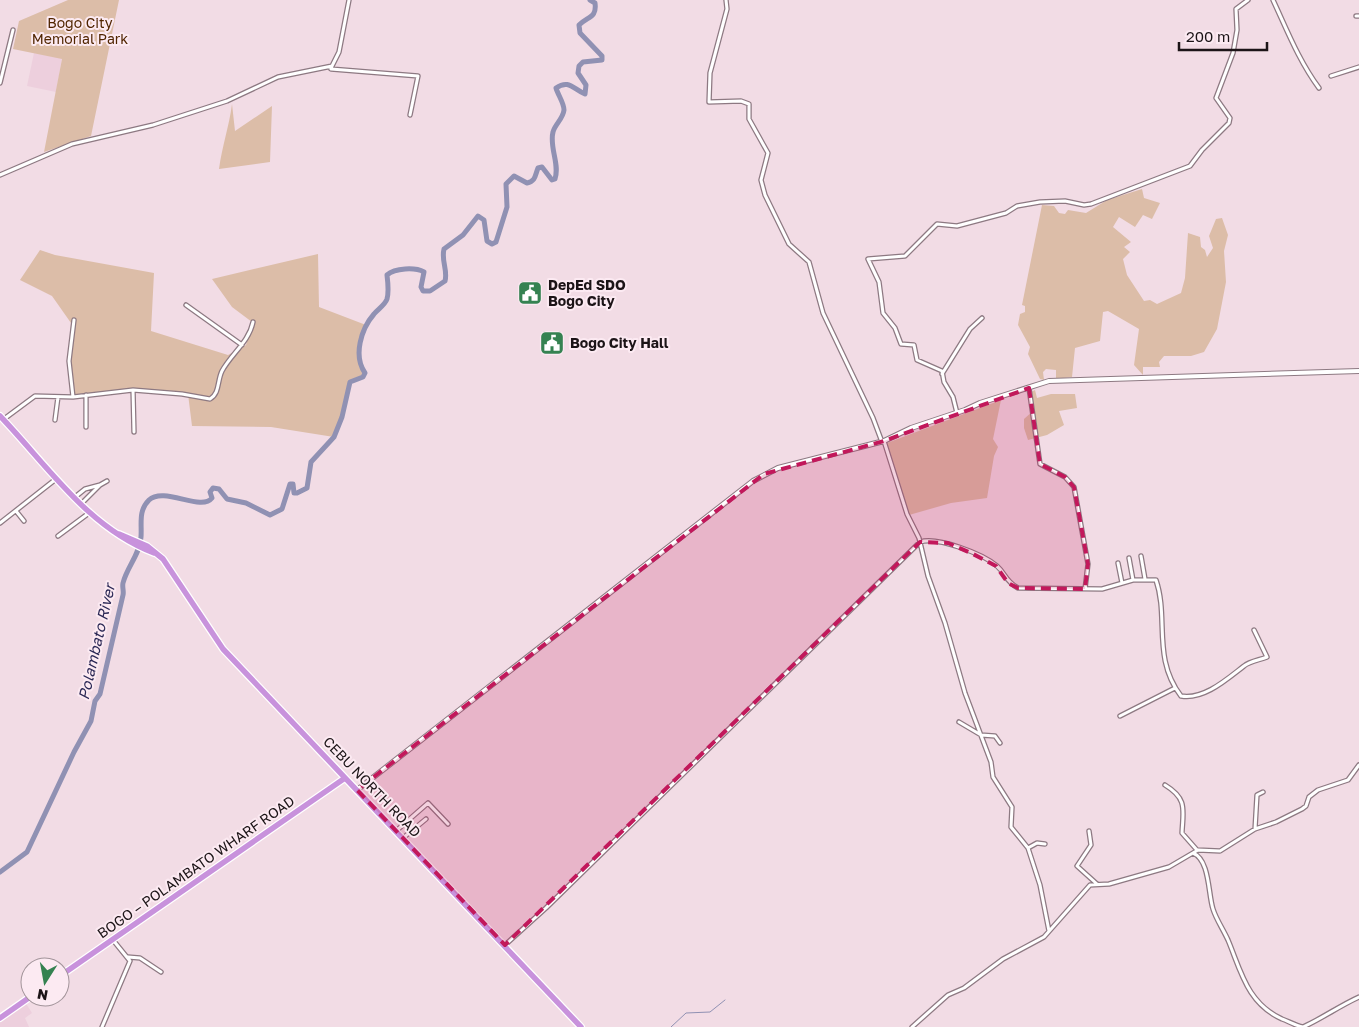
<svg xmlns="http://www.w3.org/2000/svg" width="1359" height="1027" font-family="'Golos Text',sans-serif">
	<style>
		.built { fill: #edcfdd }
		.green { fill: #dcbda8 }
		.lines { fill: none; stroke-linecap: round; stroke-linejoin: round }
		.stream { stroke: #9091b3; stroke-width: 1 }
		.river { stroke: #9091b3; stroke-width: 5 }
		.minor-casing { stroke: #8d7982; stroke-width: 5.5 }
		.tertiary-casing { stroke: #8d7982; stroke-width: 6 }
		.trunk-casing { stroke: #fff; stroke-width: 8 }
		.minor { stroke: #fff; stroke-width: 3 }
		.tertiary { stroke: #fff; stroke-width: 4 }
		.trunk { stroke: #c892dc; stroke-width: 5.5 }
		.marked { fill: #c2185b; fill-opacity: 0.2; stroke: #c2185b; stroke-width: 4; stroke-dasharray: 10 6; stroke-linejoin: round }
		.labels { text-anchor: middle; stroke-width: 4; stroke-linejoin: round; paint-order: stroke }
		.park-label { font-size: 14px; fill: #502500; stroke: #fceaf2 }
		.poi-label { font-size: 14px; font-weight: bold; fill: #1c1417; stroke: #fceaf2; text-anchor: start }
		.street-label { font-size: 14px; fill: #1c1417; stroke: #fceaf2 }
		.water-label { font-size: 15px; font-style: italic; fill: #2b2855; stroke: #fceaf2 }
	</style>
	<rect width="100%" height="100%" fill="#f2dce5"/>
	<path class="built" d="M34,53l28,5 -6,34 -29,-6z
		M25,1002l7,11 -7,5 4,9h-29v-8z"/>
	<path class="green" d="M68,0h51l-28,136 -47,16 18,-93 -49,-10 6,-28z
		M232,104l3,27 37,-25 -2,56 -51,7c3,-23 10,-42 13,-65z
		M1142,189l2,9 16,5 -8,16 -9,-4 -8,12 -16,-10 -6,10 18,15 -7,5 6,5 -7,7 4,16 17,26 6,-1 7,4 24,-11 4,-15 3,-45 12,4 1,10 4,3 2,7 6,-9 -4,-12 7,-17 6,-1 6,17 -4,16 2,31 -9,47 -13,23 -13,4h-27l-5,6 1,5h-17v8l-9,-10 5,-36 -31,-18 -5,1 -3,29 -25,7 -3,29 -16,2v-9l-10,-1 -3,3 1,8 -4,-1 -12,-25 2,-7 -12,-22 2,-11 5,-2v-6l-3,-1 20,-100 12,1 5,7 6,1 3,-4 18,3 21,-13z
		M40,250l15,5 99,18 -3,58 77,24 18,-10 6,-23 -20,-15 -20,-28 106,-25 1,53 47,18c-8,12 -9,36 -1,48l-2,4 -13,5 -8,35 -8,20 -63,-10 -79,-1 -4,-32 -66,-4 -48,5 -5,-31 2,-41 -19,-27 -32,-16z
		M1035,390l2,8 14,-4h24l2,14 -18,3 5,14 -17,10 -19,5 -4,-12v-9l9,-8 -2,-19z
		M1001,400l-8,39 5,8 -4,9 -7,42 -36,5 -42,12 -22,-72z"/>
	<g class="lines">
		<path class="stream" d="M671,1027l15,-14 24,-1 15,-12"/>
		<path class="river" d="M0,872l27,-20 47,-100 17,-31 4,-20 5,-7 23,-99c1,-4 -1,-8 0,-12 4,-16 17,-29 18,-46 1,-13 -3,-26 8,-37 15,-14 52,12 63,-2l-2,-6 3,-4 6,1 8,10 19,4 24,12 12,-6 8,-25h3l1,9h3l10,-5 4,-26 23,-25 8,-20 8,-35 13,-5 2,-4c-12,-17 -4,-44 9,-59 4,-5 11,-9 13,-15 2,-7 1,-16 0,-24 8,-7 28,-8 37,-3l-3,15 2,4h7l15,-10c3,-11 -4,-20 -1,-32l19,-14 15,-19 6,4 3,21 5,3 4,-2 11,-35 -1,-23 8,-8 13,7c9,-2 8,-8 11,-15l4,-1 10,13 3,-1c5,-15 -6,-32 -2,-47 2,-8 10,-13 11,-22 0,-7 -6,-15 -8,-22 13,-9 17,1 29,6l1,-9 -8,-12 1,-7 4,-4 19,-2v-4l-22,-23 -1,-8c9,-9 18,-7 16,-22l-5,-3"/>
		<defs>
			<path id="minor" d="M726,0l1,9 -17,64 -1,29 32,-1 8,3v15l19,34 -7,27 4,15 24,49 20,18 14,51 50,105 9,24
				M1273,0c14,30 26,61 46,88
				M1356,16h3
				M332,66l-1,3 87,7 -8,39
				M1331,76l28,-9
				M0,83l13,-53
				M0,175l72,-31 81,-19 74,-24 51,-24 54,-11 7,-14 10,-52
				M186,305l56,40
				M942,374l28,-45 12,-11
				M1029,388l11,76 25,13 9,10 14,77 -3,25
				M133,390l1,42
				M86,395v32
				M73,397l-4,-36 5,-41
				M957,413l-4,-16 -9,-15 -2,-11 -25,-11 -3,-15 -13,-1 -6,-16 -12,-15 -4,-31 -11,-23 37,-3 32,-32 20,2 49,-13 11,-7 23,-4 25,-1 19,4 7,-1 99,-38 12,-16 27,-27 1,-5 -14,-20 17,-45 4,-23 -1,-21 12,-9
				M4,419l31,-23 38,1 60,-7 49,4 28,5c10,-6 7,-18 12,-28 9,-17 27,-29 31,-49
				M55,420l3,-23
				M884,441l23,73 12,24 9,38 17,47 20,70 26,69 2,15 19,30 -1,20 17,21 12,37 9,46
				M75,497l10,-8 15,-4
				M81,504l19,-19 7,-4
				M16,511l8,10
				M0,523l56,-44
				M58,536l31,-23
				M1141,556l4,23
				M1129,558l4,22
				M1118,563l4,20
				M1120,716l55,-28
				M959,722l22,13 14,1 5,7
				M1165,785c23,14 18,25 17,48l15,17
				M1255,829l2,-34 6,-3
				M396,831l32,-28 20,21
				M1089,831l2,14 -14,21 20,18
				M403,838l23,-19
				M1028,848l9,-5 8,1
				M1193,853c17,7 15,41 20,56 3,10 10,20 15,31 13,31 19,63 54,79 6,2 14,7 21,8 20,-9 36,-21 56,-30
				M505,945l41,-37 374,-366c17,-6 63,12 77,24 9,8 8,15 21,22l84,1 31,-9h23c13,38 -4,78 25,116 23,4 46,-17 63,-30 6,-5 16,-6 23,-9l-13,-27
				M128,957l12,1 21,14
				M102,1027l28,-66 -17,-21
				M912,1027l36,-32 16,-7 39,-29 41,-22 46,-52 19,-1 60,-17 29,-17 22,1 35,-22 21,-7 26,-13 4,-3 3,-9 9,-7 30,-10 11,-15"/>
			<path id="tertiary" d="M357,790l396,-309 25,-13 106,-27 27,-13 54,-18 15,-7 69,-22 310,-10"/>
			<path id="trunk" d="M0,416c47,49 88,112 154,137
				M119,534l28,12 16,13 60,90 358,378
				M60,976l285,-198
				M0,1018l30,-21"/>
		</defs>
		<use href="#minor" class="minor-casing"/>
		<use href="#tertiary" class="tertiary-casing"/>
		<use href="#trunk" class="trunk-casing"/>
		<use href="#minor" class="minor"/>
		<use href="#tertiary" class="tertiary"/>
		<use href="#trunk" class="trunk"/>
	</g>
	<path class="marked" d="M1029,388l11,76 25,13 9,10 14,77 -3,25 -67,-1 -10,-5 -12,-17 -23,-12 -25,-11 -28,-1 -415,403 -148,-155 407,-316 120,-33z"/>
	<defs>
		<symbol id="civic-square" viewBox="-11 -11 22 22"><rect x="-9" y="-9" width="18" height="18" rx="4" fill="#358251" stroke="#fceaf2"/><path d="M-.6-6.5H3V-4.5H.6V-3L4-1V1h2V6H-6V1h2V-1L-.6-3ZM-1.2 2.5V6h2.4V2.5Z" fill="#fff"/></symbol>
	</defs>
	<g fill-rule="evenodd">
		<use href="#civic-square" x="516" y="279" width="28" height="28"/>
		<use href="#civic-square" x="538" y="329" width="28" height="28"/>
	</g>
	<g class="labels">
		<g class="park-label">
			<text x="80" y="28">Bogo City<tspan x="80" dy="16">Memorial Park</tspan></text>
		</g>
		<g class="poi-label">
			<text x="548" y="290">DepEd SDO<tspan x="548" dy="16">Bogo City</tspan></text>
			<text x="570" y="348">Bogo City Hall</text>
		</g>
		<g class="street-label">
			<text transform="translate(372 787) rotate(46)" y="5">CEBU NORTH ROAD</text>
			<text transform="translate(196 867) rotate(-35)" y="5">BOGO – POLAMBATO WHARF ROAD</text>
		</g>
		<g class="water-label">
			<text transform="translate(97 642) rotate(-77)" y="5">Polambato River</text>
		</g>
	</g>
	<g transform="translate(45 982) rotate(191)"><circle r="24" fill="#fceaf2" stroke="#a2949a"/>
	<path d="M0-4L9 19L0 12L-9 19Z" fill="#358251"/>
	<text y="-8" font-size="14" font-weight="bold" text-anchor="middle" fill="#1c1417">N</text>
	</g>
	<path d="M1179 42v8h88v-8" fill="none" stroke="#1c1417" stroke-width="2.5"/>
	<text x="1186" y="42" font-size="15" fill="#1c1417" stroke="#fceaf2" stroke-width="4" paint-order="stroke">200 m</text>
</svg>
